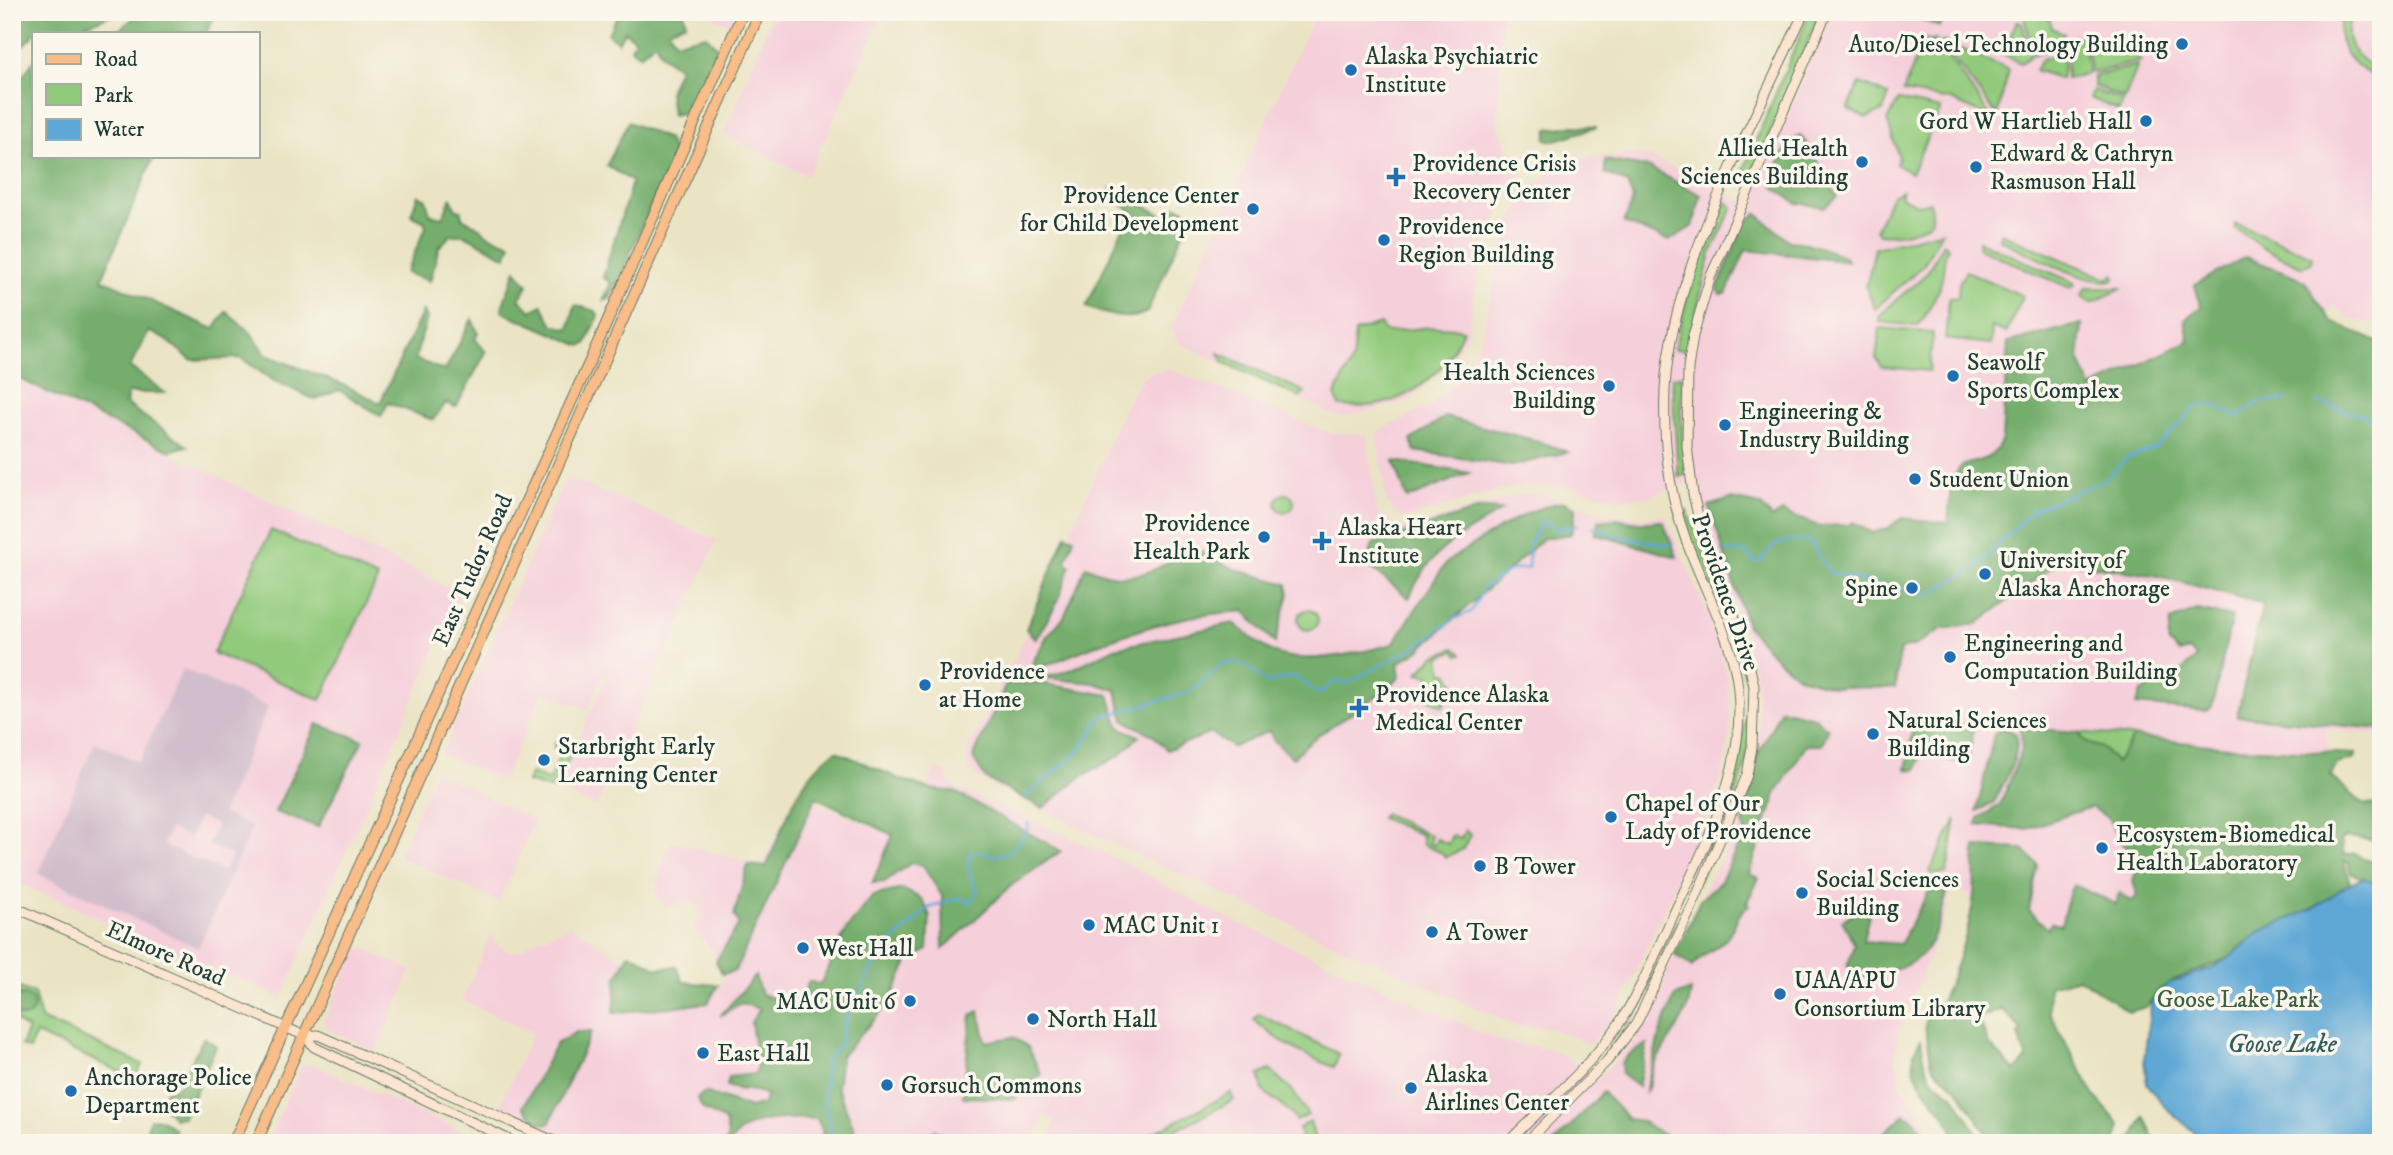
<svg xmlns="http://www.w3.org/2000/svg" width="2393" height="1155" font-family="'IM FELL DW Pica',serif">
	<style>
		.built { fill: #f5cfda }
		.industrial { fill: #d1bdcb; fill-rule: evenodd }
		.green { fill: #92ca7c; stroke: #588458; stroke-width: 2 }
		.forest { fill: #75ae6c; stroke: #4a7650; stroke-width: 2; fill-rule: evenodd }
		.water { fill: #5fa8d6; stroke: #3f7285; stroke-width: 2 }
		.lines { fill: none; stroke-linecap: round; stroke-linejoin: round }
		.stream { stroke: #5fa8d6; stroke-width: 2.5 }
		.secondary-casing { stroke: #667767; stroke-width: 11 }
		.primary-casing { stroke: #667767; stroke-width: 12 }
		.secondary { stroke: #fce5d0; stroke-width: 9 }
		.primary { stroke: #f8bd89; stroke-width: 10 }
		.poi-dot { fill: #1f6fb2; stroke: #fbf7ec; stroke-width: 2.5 }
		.labels { text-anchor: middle; stroke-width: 7; stroke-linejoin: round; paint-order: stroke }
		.poi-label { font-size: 24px; fill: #1f3d34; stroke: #fbf7ec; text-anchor: start }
		.street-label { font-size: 24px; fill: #1f3d34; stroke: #fbf7ec }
		.park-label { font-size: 24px; fill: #3c6046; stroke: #fbf7ec }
		.water-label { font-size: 26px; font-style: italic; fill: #325d65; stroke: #fbf7ec }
	</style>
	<rect width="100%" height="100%" fill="#fbf7ec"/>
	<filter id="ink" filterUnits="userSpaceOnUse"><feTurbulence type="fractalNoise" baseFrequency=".0143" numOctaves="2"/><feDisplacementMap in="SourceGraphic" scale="14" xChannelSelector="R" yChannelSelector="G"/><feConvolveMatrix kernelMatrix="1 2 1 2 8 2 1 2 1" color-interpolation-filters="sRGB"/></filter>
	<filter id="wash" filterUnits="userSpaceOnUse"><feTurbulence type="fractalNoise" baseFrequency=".00686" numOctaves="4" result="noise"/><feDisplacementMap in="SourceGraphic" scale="28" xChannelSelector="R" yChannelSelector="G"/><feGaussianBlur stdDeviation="1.57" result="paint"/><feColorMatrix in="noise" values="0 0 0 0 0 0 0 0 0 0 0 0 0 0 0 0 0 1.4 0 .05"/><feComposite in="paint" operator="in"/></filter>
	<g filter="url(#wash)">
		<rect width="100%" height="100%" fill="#eae4c5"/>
		<path class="built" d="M702,12h34l-6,13z
			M774,12h110l-77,164 -83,-42z
			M1316,12h186l-4,113 23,54 -15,19 -22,49 -18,93 -56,61 -69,17 -161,-74 -9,-15z
			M1833,12h548v313l-29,-5 -19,-15 -11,26 59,271v133l-56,-5 22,107 -185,41 -85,64 -126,-55 -6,30 -47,117 -3,19 5,32 38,58h-893l10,-21 -11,-7 -13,28h-460l-73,-34 35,-76 -71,-33 29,-65 10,13 15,5 18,-12 37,-15 61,39 87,24 8,-18 -33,-43 8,-10 -1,-10 -12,-8 -24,7 -8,-12 1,-17 11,-34 5,-2 89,24 33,-73 107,48 32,-71 10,1 4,10 10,8 171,76 74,42 299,135 46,7 16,6 31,26 40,-43 22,-35 10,-34 39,-85 23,-41 21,-67 8,-49 -3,-49 -11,-43 -36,-103 -12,-52 -47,16 -28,3 -53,-12 -44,-2 -36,8 -80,25 -12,-3 -10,-11 -10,-67 3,-7 50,-24 22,-19 17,-22 12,-25 26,-115 21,-33 21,-18 34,-16 50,-4 23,5 91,45z
			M1170,369l160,64 36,1 11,76 4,7 19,10 8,2 112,-35 26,1 62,20 31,3 26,-3 50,116 13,50 3,45 -9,52 -55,126 -50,108 -27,33 -37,-16 -37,-3 -375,-169 -167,-81 -8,-14 3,-16 49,-93 112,-257 15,-21z
			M12,377l448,216 -178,405 -270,-118z
			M566,477l151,63 -69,153 -44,-20 -16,37 -45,-18 -40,88 -62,-25z
			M607,676l40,18 -51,113 -40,-18z
			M435,772l100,48 -36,82 -101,-46z
			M357,946l55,24 -36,81 -48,-21 -4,-9z
			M302,1065h12l173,78h-220z"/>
		<path class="industrial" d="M183,669l85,38 -46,106 30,14 -54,121 -160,-74 57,-132 44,20zM199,817l18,8 -9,20 24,10 -8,17 -61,-27 7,-16 20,8z"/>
		<path class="green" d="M1810,12l6,8 -14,40 -49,110 -7,3 -2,-4z
			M1906,12h41l-8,15z
			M2023,12h11l16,7 2,9 12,5 -8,14 -23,8z
			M2344,12h9c-14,28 2,48 28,59v9c-29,-13 -51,-34 -37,-68z
			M2017,21l5,2 8,33 -9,7 -20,-9z
			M2075,36l8,3 6,34 -23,6 1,-17 -4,-12 2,-6h9z
			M1924,39l7,3 4,-3 57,79 -41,-18 -48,-8z
			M2090,40l48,17 3,4 -49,12 -5,-26z
			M1943,41l66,29 -12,45 -56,-72z
			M2059,53l5,11 -3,15 -26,-9 7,-11z
			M2138,65l-13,33 -31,-12v-10z
			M1860,83l29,12 -6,16 -17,7 -18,-9z
			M2093,90l31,10 -5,11 -29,-13z
			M1899,100l42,9 -30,64 -15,-9 3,-7 -12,-37z
			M1902,190l-2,6 19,9 11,-3 2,18c-10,12 -38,16 -53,14l-3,-5 16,-34z
			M1726,202l7,5 -22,46 -25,97 -12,-1 17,-66z
			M2235,223l77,33 -1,7 -9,4 -37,-18 -30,-21z
			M1942,231l-18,33 -49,45 -9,-22 9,-39z
			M2001,233l107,46 6,-5 1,5c-19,12 -94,-30 -116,-40z
			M1979,241l94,41 2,3 -5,3 -92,-40z
			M1943,243l5,4c-6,11 -3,26 -8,38 -4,10 -13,31 -23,41l-37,-4 -1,-5 5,-6 43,-38z
			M1966,271l57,25 -17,37 -14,-6 -1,17 -46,-5 4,-42 9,1 1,-15z
			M2086,288h37l-32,15 -10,-6z
			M1380,324l4,7 5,1c26,-2 47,-9 74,-2 -22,53 -67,82 -124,76l-4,-11 17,-34 3,-29z
			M1880,328l53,5 -4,38 -47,-4 -6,-9z
			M1219,353l86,39 -6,5 -75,-34z
			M1682,376l-1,42 4,57 -7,2 -6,-100z
			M1276 503a9 9 0 1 1 18 0a9 9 0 1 1-18 0Z
			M1687,511l51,130 9,43 -15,-53 -34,-69 -15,-45z
			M271,530l107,48 -57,122 -108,-47z
			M1298 620a10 10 0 1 1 20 0a10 10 0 1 1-20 0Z
			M1455,648l7,6 -4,1 -3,-5 -15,7 3,15h4l7,10 -11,24 -20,-9 7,-21 -12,-3 16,-17z
			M1748,716c11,44 -31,125 -50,165l-8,9 46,-110 9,-61z
			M2078,732l56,5 -18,26 -13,-15 -16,-5z
			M557,740l17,7 -19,43 -28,-8 4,-9 18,8 13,-30 -8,-4z
			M1384,813l47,23 -2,7 5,2 3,-6 11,5 4,-9 9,4 4,-9 5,5 -7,14 -18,9 -3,-5 -20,-9v-9l-41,-17z
			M1956,819l-9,54 -14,2 -3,-4z
			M1677,917l-36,89 -35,50 33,-49z
			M19,988l15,5 7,26 101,45 -6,15 -100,-45 -7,15 -8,-3 7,-17c-18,-8 -16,-17 -16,-36z
			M1259,1014l80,40 -5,13c-30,-11 -55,-25 -80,-47z
			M1270,1070l22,20 16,25 -12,6 -7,-10 -26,-20 -4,-16z
			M1231,1093l3,7 -85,43h-15z
			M1310,1121l6,22h-14l-3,-15z"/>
		<path class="forest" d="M12,12h104c-23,13 -56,21 -83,21v4l-21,17z
			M141,12h76l-11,21h-100l14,-4z
			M619,12h65l2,11 -18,7 8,12 30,-7 11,12 -30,65 -15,3 -3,-23 10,-24 -17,-13 -7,-13 -15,13 -9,-6 4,-9 -10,-9 -7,11 -10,-8z
			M33,62v94h121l-52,123 112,50 12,-17 25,21 15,22 80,31 34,17 43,-92 4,7 -12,41 30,12 27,-52 6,14 -3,6 11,13 -30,55 -10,-4 -13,17 -45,-17 -7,13 -42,-26 -23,10 -44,-20 -31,-22 -50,2 -23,-19 -19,-10 -19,36 35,26h-37l-2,11 61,42 -17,5 -158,-76v-180l10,-27 -10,-25v-44l4,-14z
			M628,122l40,17 6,15 -64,145 -7,2 8,-18 -8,-6 29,-95 -25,-17z
			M1575,126l22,1 -44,14 -7,-2 2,-10z
			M1800,136c18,16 22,41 37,60l-12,11 -29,-4 -23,-17c0,-16 13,-43 27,-50z
			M1605,160l45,8 51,27 -8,31 -24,15 -45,-18 9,-24 -6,-16 -22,-10z
			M1111,188l53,28 13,-10 15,7 -45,99c-21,11 -40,2 -61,-5l45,-96 -22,-16z
			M418,195l8,4 4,16 13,2 8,-19 4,10 7,3v7l14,7 12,10 23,9 -5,13 -41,-22h-14l-12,12 -9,34 -24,-8 20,-46 -1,-5 -14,-7z
			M1756,213l33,28 18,2 38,13 2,5 -101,-11 -20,44h-6l-3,-5 26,-63z
			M2245,257l53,20 8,6 25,38 50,23v385l-144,-13 26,-112 -104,-28 -99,-15 -83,63 -35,5 -28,17 -14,3 -5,39 -60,-1 -36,-10 -22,-18 -29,-31 -39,-122 22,-7 29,6 13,13 9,-6 37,14 30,-1 4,-3 19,11 16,-5 14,-10 46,5 4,-48h4c5,-20 34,-4 46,-36l6,-97 74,-18 -3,35 12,29 98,-47 -4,-22 16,-12 -6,-22z
			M516,270l12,15 -9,14 12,12 11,-6 11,20 16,4 6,-24 21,6 2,6 -12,27 -5,2 -78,-34 -1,-5z
			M1445,417l96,25 27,10 -56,14 -97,-15 -4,-11z
			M1394,461l75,12 -62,26z
			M1564,502l12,6 -5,26 -27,4 -126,113 -20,12 2,14c-32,32 -77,47 -107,81l-19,-17 -5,-10 -36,16 -22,-14 -44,17 -14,-15 -29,-15 -8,-30 -22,-7 -51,-5 27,-8 45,-22 119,-25c11,9 22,20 35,27 30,18 91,3 124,-6l51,-78 8,-8c34,-20 73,-51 112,-56z
			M1480,509l22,1c-44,29 -71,37 -93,88l-42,-33 6,-21z
			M1615,519l24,4 24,-2 14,36 -82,-23 4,-13z
			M1066,535l8,3 -8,23 4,5 -12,35 -22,38 -10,-10z
			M1194,548l40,21 53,15 2,10 -14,49 -31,-32c-19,2 -40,3 -59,7 -53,11 -103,32 -152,53l-2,-5 16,-30 17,-19 22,-51c43,23 71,3 108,-18z
			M2197,610l35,7 -20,90 -6,4 -70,-6 5,-13 36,-16 20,-19 -8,-7 -10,3 -11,-11 2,-21z
			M1039,683l70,12 10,32 20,9 -20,20 -37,20 -39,32 -57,-29 -13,-21 33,-74z
			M1781,709l33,8 14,12 -6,16h-16l-30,49 -27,80 10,4 -12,24 2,3c-15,11 -12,20 -22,32 -10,12 -25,17 -35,30l-17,-12 25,-55 21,-19 24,-49 -3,-16 12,-33 -1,-19z
			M1915,716l59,10 -6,39 -46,-11 -6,16 -10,-1z
			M317,724l46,16 -45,87 -43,-15z
			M2003,727l13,7c5,22 -13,49 -22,69l-17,8 17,-77z
			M2021,728l57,4 9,11 16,5 13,15 18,-26 104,11 118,6 -1,5 -18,5 -6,12 32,28 15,1 3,40 -3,-4 -31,-4 -6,3 3,15 11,-2 8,6 18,4v23l-30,-13 -3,-11 -4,-1 6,22 -36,25 -55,24 -30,26 -53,21 -17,11 -13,17 -17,5 -50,-34 -30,8v26l45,83 26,30 -5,18h-122l-35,-53 -26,-24 -7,-40 5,-21 10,-1c16,-34 29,-71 34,-109 2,-16 -2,-31 2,-48l47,2 15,16 -9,46 19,18 3,-6 10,2 9,-35 4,-5 42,19 4,-11 11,8 7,-5 -5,-14 4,-15 -29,-49 -17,-11 -65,22 -49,-4 2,-7 21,-13 22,-56zM2001,1009l20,20 -3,6 9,24 -12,12 -27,-28 -9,-24z
			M836,751l66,29 28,9 25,3 106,59 -49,34 -69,64 -1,-53 -19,-30 -12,-3 -27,19 -12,1 21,-48 -77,-38 -81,174 -13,3 -6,-13 23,-37 -5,-9 14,-50 18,2c18,-40 31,-91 70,-116z
			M902,889l20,10 8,17 -2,34 -19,10 -20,43 -48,53 -4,31 23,56h-37l-1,-14 -5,-10c-28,-1 -70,-4 -87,24h-5l3,-7 -3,-15 -22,-12 -6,-11 8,-6 45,16 13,-4 4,-9c-13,-7 -26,-3 -40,-9l2,-9 26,-3 4,-16 -3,-2 -5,-34 9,-13 -19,-6 -21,13 35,-40 6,18 37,13 11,-26 11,4 26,-55 27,-34z
			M1929,891l18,2c-16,59 -19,71 -81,84l-19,-11 8,-21 -13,-25 29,-15 -8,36 37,3z
			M630,953l27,15 20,-1 6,15 35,3 -10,18 -94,10 3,-36z
			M1691,990c-2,32 -28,52 -39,81 -2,8 -1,15 -7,21l15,-59 15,-37z
			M12 1006a11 11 0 1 1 22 0a11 11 0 1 1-22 0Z
			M979,1011l7,31 27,-5 15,10 13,27 -19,15 -7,10 -52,-2 8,-82z
			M576,1032h15l-42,92 -10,-1 -16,-16 33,-63z
			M204,1037l12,9 -32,71 -10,1 -9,-10v-17l12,-3z
			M1921,1040l5,28 8,13 20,15 29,47h-25c-4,-10 -9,-21 -15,-30 -16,-21 -43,-46 -22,-73z
			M1647,1044l-9,43 -16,-12 -1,-12 9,-9z
			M1603,1092l25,27 13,2 36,22h-123z
			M1905,1114l10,7 18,22 -57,-3z
			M2144,1116l12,27h-26z
			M150,1119h10l15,10 -6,14h-26z
			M935,1130l7,4 -1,9h-23z"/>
		<path class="water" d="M2364,878l17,8v257h-174l-42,-36 -18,-24 -3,-23 7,-57 16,-19 44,-16 18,-10 30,-26 55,-24 36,-25z"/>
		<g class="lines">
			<path class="stream" d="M2316,402l65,19
				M1592,527l33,11 46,7
				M1727,551l21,2 6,9 7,-1c13,-22 25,-21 49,-20l19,31 57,15 43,7 48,-27 56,-57 72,-30 21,-21 30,-11 42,-43h16l24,12 21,-15 27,-2
				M1025,797l54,-46 22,-34 89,-25 32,-28 15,-2 8,3 23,18 26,-7 25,18 18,-14 9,4 66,-35 44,-31 15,-6 13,-24 26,-18 18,-2 1,-25 12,-20h8l8,7 21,-5
				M835,1143l-11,-41 2,-41 14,-18 7,-27 33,-63 49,-45 28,-10 13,5 7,-12c-6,-16 -13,-22 -5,-40l21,5 17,-3 18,-24v-6"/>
		</g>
	</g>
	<g filter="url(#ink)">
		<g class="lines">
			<defs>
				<path id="secondary" d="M12,906l275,122 18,8 9,11 202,96
					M305,1036l13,-1 240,108
					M1507,1143c36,-36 77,-71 107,-112 24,-34 40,-74 57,-111 36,-80 84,-165 63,-255 -10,-42 -32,-81 -47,-122 -18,-48 -24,-102 -22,-153 5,-120 89,-267 139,-378
					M1526,1143l81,-82 29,-37 56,-117 55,-132 5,-28 2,-61 -9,-40 -46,-126 -6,-26 -6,-48 1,-78 5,-32 17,-58 117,-266"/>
				<path id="primary" d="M233,1143l356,-780 154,-351
					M256,1143l504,-1131"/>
			</defs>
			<use href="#secondary" class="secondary-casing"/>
			<use href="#primary" class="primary-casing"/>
			<use href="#secondary" class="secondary"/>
			<use href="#primary" class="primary"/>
		</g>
	</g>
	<g class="poi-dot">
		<circle cx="2182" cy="44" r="7"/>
		<circle cx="1351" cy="70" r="7"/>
		<circle cx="2146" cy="121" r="7"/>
		<circle cx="1862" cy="162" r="7"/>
		<circle cx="1976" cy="167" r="7"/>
		<path d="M1392.5 166.5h7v7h7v7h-7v7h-7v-7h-7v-7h7z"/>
		<circle cx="1253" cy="209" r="7"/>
		<circle cx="1384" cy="240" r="7"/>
		<circle cx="1953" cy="376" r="7"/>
		<circle cx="1609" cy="386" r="7"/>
		<circle cx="1725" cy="425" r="7"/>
		<circle cx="1915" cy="479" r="7"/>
		<circle cx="1264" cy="537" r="7"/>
		<path d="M1318.5 530.5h7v7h7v7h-7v7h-7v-7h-7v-7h7z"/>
		<circle cx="1985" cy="574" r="7"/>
		<circle cx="1912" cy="588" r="7"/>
		<circle cx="1950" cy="657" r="7"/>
		<circle cx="925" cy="685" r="7"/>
		<path d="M1355.5 697.5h7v7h7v7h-7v7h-7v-7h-7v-7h7z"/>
		<circle cx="1873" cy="734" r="7"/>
		<circle cx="544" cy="760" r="7"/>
		<circle cx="1611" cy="817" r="7"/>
		<circle cx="2102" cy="848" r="7"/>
		<circle cx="1480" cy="866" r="7"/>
		<circle cx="1802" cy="893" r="7"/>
		<circle cx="1089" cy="925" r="7"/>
		<circle cx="1432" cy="932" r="7"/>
		<circle cx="803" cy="948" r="7"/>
		<circle cx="1780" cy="994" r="7"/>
		<circle cx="910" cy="1001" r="7"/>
		<circle cx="1033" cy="1019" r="7"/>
		<circle cx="703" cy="1053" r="7"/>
		<circle cx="887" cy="1085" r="7"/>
		<circle cx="1411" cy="1088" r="7"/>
		<circle cx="71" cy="1091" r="7"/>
	</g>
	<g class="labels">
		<g class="poi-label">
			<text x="2168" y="52" text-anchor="end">Auto/Diesel Technology Building</text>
			<text x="1365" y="64">Alaska Psychiatric<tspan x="1365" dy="28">Institute</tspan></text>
			<text x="2132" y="129" text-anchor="end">Gord W Hartlieb Hall</text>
			<text x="1848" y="156" text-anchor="end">Allied Health<tspan x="1848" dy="28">Sciences Building</tspan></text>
			<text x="1990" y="161">Edward &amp; Cathryn<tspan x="1990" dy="28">Rasmuson Hall</tspan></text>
			<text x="1412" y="171">Providence Crisis<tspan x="1412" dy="28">Recovery Center</tspan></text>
			<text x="1239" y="203" text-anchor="end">Providence Center<tspan x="1239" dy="28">for Child Development</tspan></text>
			<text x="1398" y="234">Providence<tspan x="1398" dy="28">Region Building</tspan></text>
			<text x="1967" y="370">Seawolf<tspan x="1967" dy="28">Sports Complex</tspan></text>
			<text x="1595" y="380" text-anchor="end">Health Sciences<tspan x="1595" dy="28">Building</tspan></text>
			<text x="1739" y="419">Engineering &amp;<tspan x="1739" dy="28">Industry Building</tspan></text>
			<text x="1929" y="487">Student Union</text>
			<text x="1250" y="531" text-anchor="end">Providence<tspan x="1250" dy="28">Health Park</tspan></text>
			<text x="1338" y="535">Alaska Heart<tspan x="1338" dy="28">Institute</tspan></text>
			<text x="1999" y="568">University of<tspan x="1999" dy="28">Alaska Anchorage</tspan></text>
			<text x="1898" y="596" text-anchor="end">Spine</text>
			<text x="1964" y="651">Engineering and<tspan x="1964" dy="28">Computation Building</tspan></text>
			<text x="939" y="679">Providence<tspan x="939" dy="28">at Home</tspan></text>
			<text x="1375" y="702">Providence Alaska<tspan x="1375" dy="28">Medical Center</tspan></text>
			<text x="1887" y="728">Natural Sciences<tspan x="1887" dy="28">Building</tspan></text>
			<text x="558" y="754">Starbright Early<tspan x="558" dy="28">Learning Center</tspan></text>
			<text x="1625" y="811">Chapel of Our<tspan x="1625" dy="28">Lady of Providence</tspan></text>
			<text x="2116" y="842">Ecosystem-Biomedical<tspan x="2116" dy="28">Health Laboratory</tspan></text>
			<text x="1494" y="874">B Tower</text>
			<text x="1816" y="887">Social Sciences<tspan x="1816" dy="28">Building</tspan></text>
			<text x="1103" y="933">MAC Unit 1</text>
			<text x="1446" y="940">A Tower</text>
			<text x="817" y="956">West Hall</text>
			<text x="1794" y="988">UAA/APU<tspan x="1794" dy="28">Consortium Library</tspan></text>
			<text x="896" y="1009" text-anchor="end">MAC Unit 6</text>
			<text x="1047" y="1027">North Hall</text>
			<text x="717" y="1061">East Hall</text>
			<text x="1425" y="1082">Alaska<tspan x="1425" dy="28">Airlines Center</tspan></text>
			<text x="85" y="1085">Anchorage Police<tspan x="85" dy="28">Department</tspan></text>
			<text x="901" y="1093">Gorsuch Commons</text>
		</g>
		<g class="street-label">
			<text transform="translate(472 570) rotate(-66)" y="8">East Tudor Road</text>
			<text transform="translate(1726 592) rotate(71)" y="8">Providence Drive</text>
			<text transform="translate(166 953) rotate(24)" y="8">Elmore Road</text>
		</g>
		<g class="park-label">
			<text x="2238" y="1007">Goose Lake Park</text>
		</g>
		<g class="water-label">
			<text x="2282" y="1052">Goose Lake</text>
		</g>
	</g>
	<rect width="2393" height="1155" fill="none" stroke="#fbf7ec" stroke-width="42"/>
	<rect x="32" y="32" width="228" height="126" fill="#fbf7ec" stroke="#a3ada2" stroke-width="2"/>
	<rect x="46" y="54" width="35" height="10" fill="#f8bd89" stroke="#a3ada2" stroke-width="2"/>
	<text x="94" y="66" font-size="21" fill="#1f3d34">Road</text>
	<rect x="46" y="84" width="35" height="21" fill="#92ca7c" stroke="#a3ada2" stroke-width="2"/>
	<text x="94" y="102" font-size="21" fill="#1f3d34">Park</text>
	<rect x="46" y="119" width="35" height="21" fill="#5fa8d6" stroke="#a3ada2" stroke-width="2"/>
	<text x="94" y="136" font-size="21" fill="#1f3d34">Water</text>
</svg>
